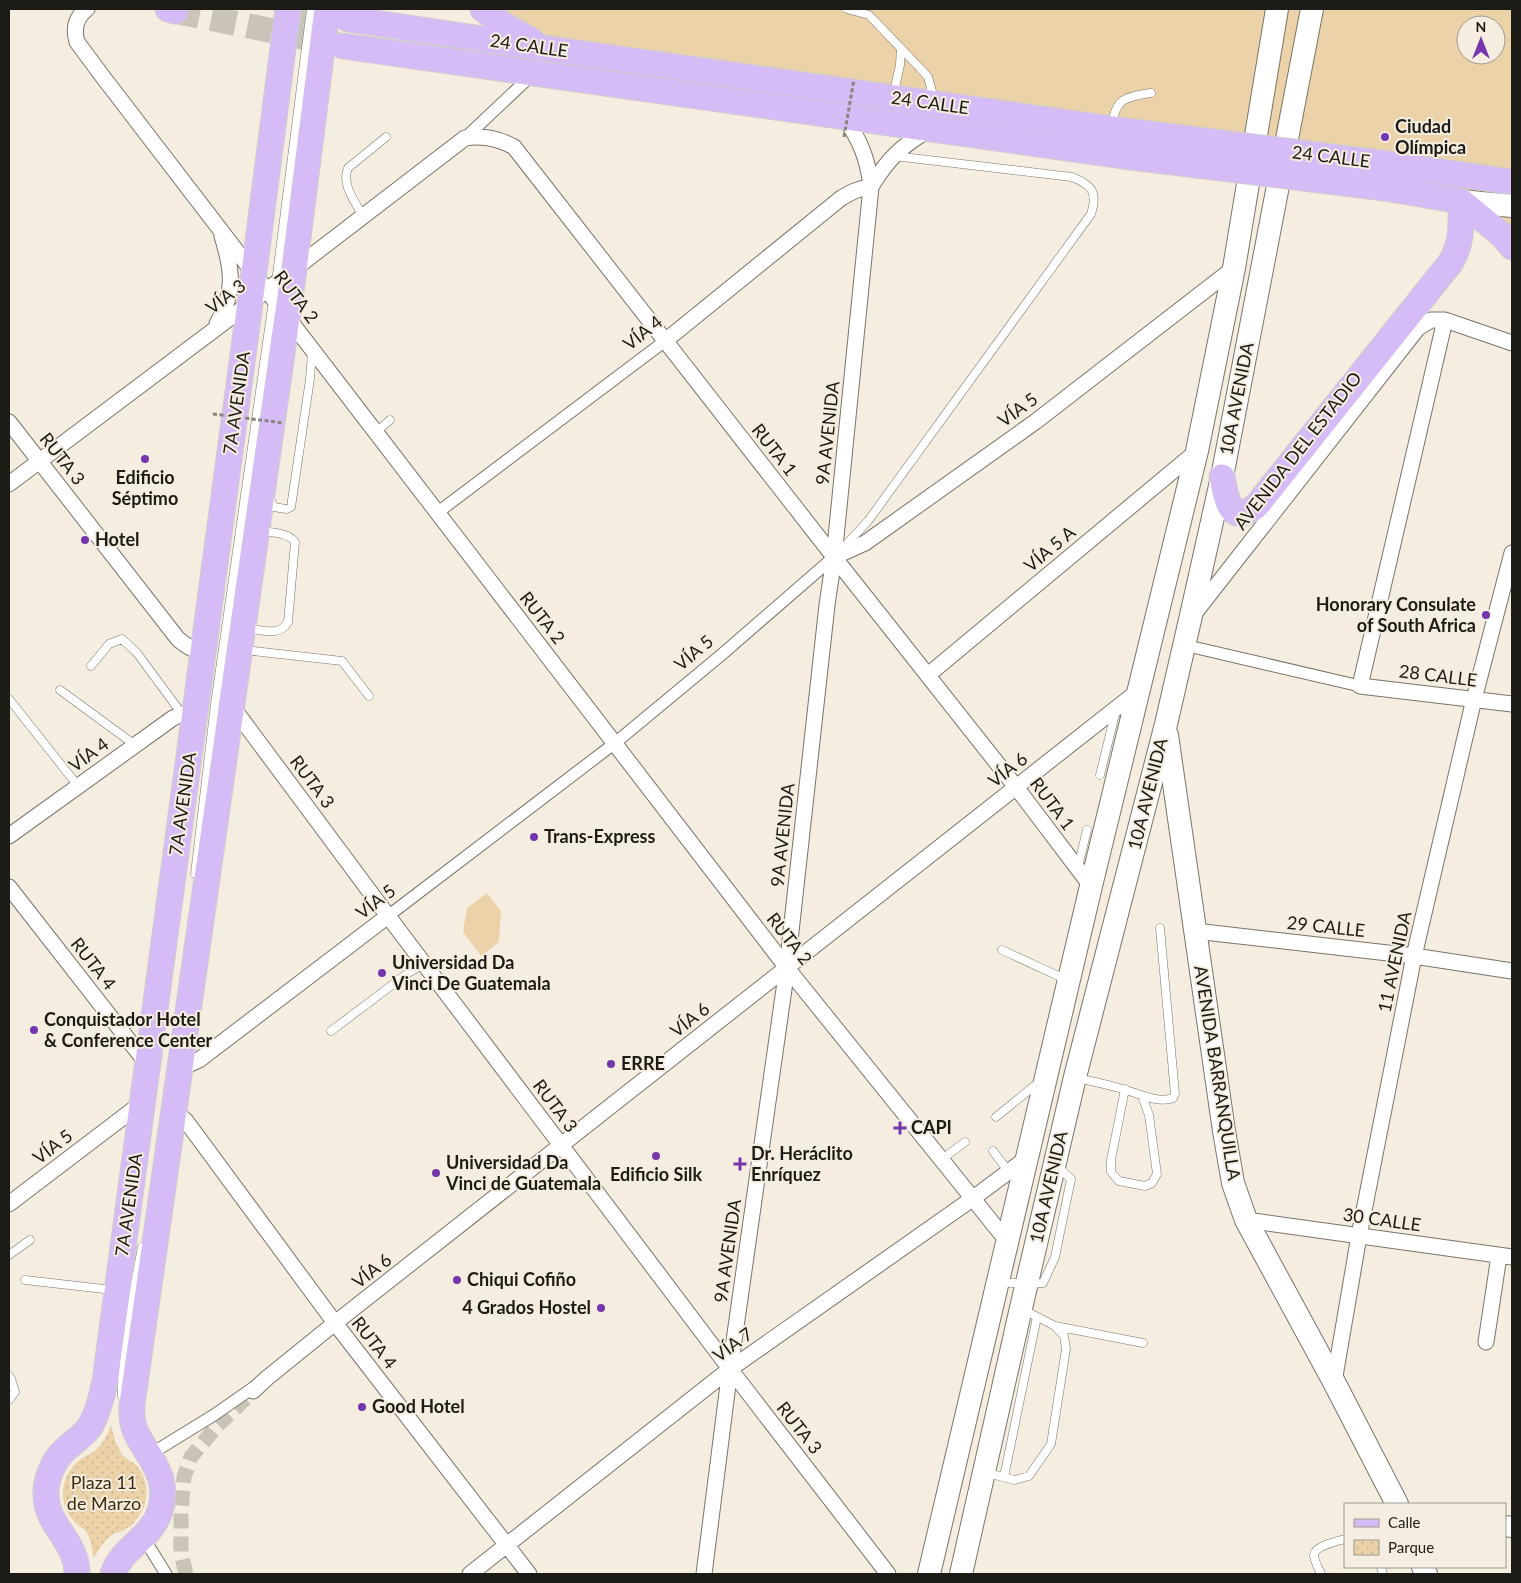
<svg xmlns="http://www.w3.org/2000/svg" width="1521" height="1583" font-family="Lato,sans-serif">
	<style>
		.grass { fill: #ebd2a8; fill-rule: evenodd }
		.park { fill: url(#park-dots) }
		.lines { fill: none; stroke-linecap: round; stroke-linejoin: round }
		.minor-tunnel { stroke: #c9c3b8; stroke-width: 15; stroke-dasharray: 15 8; stroke-linecap: butt }
		.primary-tunnel { stroke: #c9c3b8; stroke-width: 25; stroke-dasharray: 25 12; stroke-linecap: butt }
		.service-casing { stroke: #7b7469; stroke-width: 9 }
		.pedestrian-casing { stroke: #7b7469; stroke-width: 13 }
		.minor-casing { stroke: #7b7469; stroke-width: 17 }
		.tertiary-casing { stroke: #7b7469; stroke-width: 22 }
		.secondary-casing { stroke: #7b7469; stroke-width: 24 }
		.primary-casing { stroke: #cdcdcc; stroke-width: 27 }
		.service { stroke: #fff; stroke-width: 8 }
		.pedestrian { stroke: #fff; stroke-width: 11 }
		.minor { stroke: #fff; stroke-width: 15 }
		.tertiary { stroke: #fff; stroke-width: 20 }
		.secondary { stroke: #fff; stroke-width: 22 }
		.primary { stroke: #d6bcf6; stroke-width: 25 }
		.primary-bridge-casing { stroke: #cdcdcc; stroke-width: 27; stroke-linecap: butt }
		.path-bridge { stroke: #89857c; stroke-width: 3; stroke-dasharray: 4 2.5; stroke-linecap: butt }
		.primary-bridge { stroke: #d6bcf6; stroke-width: 25 }
		.poi-dot { fill: #7336ac; stroke: #f4ede0; stroke-width: 2 }
		.labels { text-anchor: middle; stroke-width: 4; stroke-linejoin: round; paint-order: stroke }
		.street-label { font-size: 18px; fill: #1d1b16; stroke: #f4ede0 }
		.poi-label { font-size: 18px; font-weight: bold; fill: #1d1b16; stroke: #f4ede0; text-anchor: start }
		.park-label { font-size: 18px; fill: #3d2c0b; stroke: #f4ede0 }
	</style>
	<defs>
		<pattern id="park-dots" width="8" height="8" patternUnits="userSpaceOnUse" patternTransform="scale(1.25)"><rect width="8" height="8" fill="#ebd2a8"/><path d="M2 2h.1M6 6h.1" fill="none" stroke="#c9b490" stroke-width="1.8" stroke-linecap="round"/></pattern>
	</defs>
	<rect width="100%" height="100%" fill="#f4ede0"/>
	<path class="grass" d="M499,9h1013v225l-30,-24 -92,-57 -835,-110zM1466,25h30v30h-30z
		M487,893l14,18 -2,31 -18,14 -18,-24 4,-24z"/>
	<path class="park" d="M111,1425c2,9 5,21 11,29 3,5 10,7 15,12 12,15 13,36 1,51 -4,7 -11,12 -18,15 -3,1 -4,0 -7,2 -9,6 -15,16 -19,25 -2,-9 -3,-22 -9,-29 -2,-2 -5,-3 -7,-5 -7,-6 -12,-14 -14,-22 -4,-17 4,-35 17,-44 6,-4 12,-5 17,-11 6,-6 10,-15 13,-23z"/>
	<g class="lines">
		<path class="minor-tunnel" d="M186,1574l-5,-21v-42l3,-34 7,-20 27,-32 35,-34"/>
		<path class="primary-tunnel" d="M287,9l53,8
			M175,11l162,33"/>
		<defs>
			<path id="service" d="M847,9l22,6 48,50 11,12 6,22
				M893,96l7,-31 1,-17
				M1112,126c3,-28 14,-29 39,-33
				M363,216c-8,-14 -22,-32 -15,-48l38,-31
				M276,282l35,-273
				M376,432l14,-12
				M269,497l5,10 12,2 5,-2 19,-128 2,-27
				M842,549l26,-28 223,-307c7,-22 1,-29 -19,-37l-178,-21
				M247,628c14,2 33,9 41,-6l7,-80c-7,-10 -24,-9 -35,-11
				M244,650l98,11 27,35
				M91,666l18,-22 13,-5 15,14 45,61
				M60,690l75,55
				M9,699l69,87
				M1100,775l16,-65
				M1078,867l9,-37
				M195,874l20,-170 58,-403
				M1002,950l65,30
				M331,1031l77,-58 16,-9
				M1077,1078c15,3 31,7 46,11 14,4 36,15 50,9l2,-4 -15,-166
				M1125,1089l-14,71v12l8,9 26,5 7,-3 5,-9 -8,-59 -7,-19
				M996,1117l43,-35
				M993,1151l16,21
				M941,1160l24,-18
				M9,1255l21,-15
				M25,1280l88,10
				M1000,1282l26,2 17,-1 12,-26 16,-78 -13,-12
				M1055,1326l88,17
				M9,1376l2,3 4,13 -6,8
				M122,1396c-1,-21 3,-41 6,-62 4,-29 8,-58 14,-87
				M987,1473l28,7 14,-4 22,-32 15,-95 -2,-13 -9,-10 -33,-17
				M1004,1477l33,-160
				M1381,1567l2,7
				M1321,1574c-2,-5 -7,-13 -7,-19 1,-9 23,-14 31,-16"/>
			<path id="pedestrian" d="M465,138l68,-64
				M437,513l228,-172
				M1184,645l176,41
				M388,916l227,-173 105,-87 114,-99
				M149,1455l65,-40 43,-30
				M142,1538l6,7 18,29"/>
			<path id="minor" d="M87,9c-11,8 -14,19 -10,33l26,35 684,891 220,273
				M871,187c16,-27 31,-42 58,-57
				M1445,320l-85,366 152,18
				M217,324c18,-32 16,-52 5,-88
				M665,341l175,-142c11,-7 19,-11 31,-12
				M9,422l169,217c8,7 14,11 25,14
				M9,484l258,-194 198,-152c17,-3 33,0 49,9l320,410 182,230 75,99
				M834,557l31,-14 170,-121 199,-154
				M1194,614l224,-286 13,-8h14l67,23
				M928,675l269,-224
				M231,705l157,211 342,453 158,205
				M9,836l164,-118 9,-4 13,2
				M9,887l139,178
				M1195,931l219,25 98,15
				M179,1069l20,-9 189,-144
				M174,1110l12,11 149,202 194,251
				M9,1204l134,-102
				M1246,1220l266,37
				M1486,1342l13,-86
				M1334,1382l25,-146 55,-280 60,-257 38,-146
				M253,1391l14,-13 68,-55 802,-631
				M470,1574l260,-205 242,-170 55,-41
				M704,1574l26,-205 57,-401 40,-363 7,-48 37,-370c-3,-28 -11,-47 -27,-70"/>
			<path id="tertiary" d="M1505,1526l7,1"/>
			<path id="secondary" d="M1461,201l51,5
				M1167,735l57,396 9,52 13,37 88,162 63,122
				M1423,1567l3,7
				M929,1574l162,-688 106,-435 37,-183 43,-259
				M961,1574l60,-266 54,-231 91,-353 24,-104 32,-143 90,-468"/>
			<path id="primary" d="M168,9l7,2
				M483,9l19,15 30,17
				M348,19l202,30 576,82
				M343,46l780,110
				M1388,164l124,18
				M1385,188l76,13 42,35 9,11
				M1222,477c3,14 6,47 28,33 5,-2 9,-7 12,-11l189,-237c12,-22 10,-37 10,-61
				M77,1574c0,-33 -29,-46 -31,-77 -1,-17 7,-37 20,-48 8,-8 19,-14 25,-24 7,-13 11,-29 14,-44l145,-1078 38,-294
				M113,1574c9,-27 39,-36 47,-63 8,-26 -2,-43 -16,-64 -3,-6 -7,-11 -9,-17 -4,-9 -3,-17 -3,-26l162,-1135 33,-260"/>
		</defs>
		<use href="#service" class="service-casing"/>
		<use href="#pedestrian" class="pedestrian-casing"/>
		<use href="#minor" class="minor-casing"/>
		<use href="#tertiary" class="tertiary-casing"/>
		<use href="#secondary" class="secondary-casing"/>
		<use href="#primary" class="primary-casing"/>
		<use href="#service" class="service"/>
		<use href="#pedestrian" class="pedestrian"/>
		<use href="#minor" class="minor"/>
		<use href="#tertiary" class="tertiary"/>
		<use href="#secondary" class="secondary"/>
		<use href="#primary" class="primary"/>
		<defs>
			<path id="primary-bridge" d="M1126,131l262,33
				M1123,156l262,32"/>
		</defs>
		<use href="#primary-bridge" class="primary-bridge-casing"/>
		<path class="path-bridge" d="M844,137l10,-58
			M213,414l71,9"/>
		<use href="#primary-bridge" class="primary-bridge"/>
	</g>
	<g class="poi-dot">
		<circle cx="1385" cy="137" r="5"/>
		<circle cx="145" cy="459" r="5"/>
		<circle cx="85" cy="540" r="5"/>
		<circle cx="1486" cy="615" r="5"/>
		<circle cx="534" cy="837" r="5"/>
		<circle cx="382" cy="973" r="5"/>
		<circle cx="34" cy="1030" r="5"/>
		<circle cx="611" cy="1064" r="5"/>
		<path d="M897.5 1120.5h5v5h5v5h-5v5h-5v-5h-5v-5h5z"/>
		<circle cx="656" cy="1156" r="5"/>
		<path d="M737.5 1156.5h5v5h5v5h-5v5h-5v-5h-5v-5h5z"/>
		<circle cx="436" cy="1173" r="5"/>
		<circle cx="457" cy="1280" r="5"/>
		<circle cx="601" cy="1308" r="5"/>
		<circle cx="362" cy="1407" r="5"/>
	</g>
	<g class="labels">
		<g class="street-label">
			<text transform="translate(529 46) rotate(8)" y="6">24 CALLE</text>
			<text transform="translate(930 103) rotate(8)" y="6">24 CALLE</text>
			<text transform="translate(1331 157) rotate(7)" y="6">24 CALLE</text>
			<text transform="translate(226 297) rotate(-37)" y="6">VÍA 3</text>
			<text transform="translate(296 297) rotate(53)" y="6">RUTA 2</text>
			<text transform="translate(643 333) rotate(-38)" y="6">VÍA 4</text>
			<text transform="translate(1237 399) rotate(-79)" y="6">10A AVENIDA</text>
			<text transform="translate(237 403) rotate(-82)" y="6">7A AVENIDA</text>
			<text transform="translate(1018 410) rotate(-36)" y="6">VÍA 5</text>
			<text transform="translate(828 433) rotate(-84)" y="6">9A AVENIDA</text>
			<text transform="translate(774 450) rotate(52)" y="6">RUTA 1</text>
			<text transform="translate(1298 451) rotate(-52)" y="6">AVENIDA DEL ESTADIO</text>
			<text transform="translate(62 459) rotate(52)" y="6">RUTA 3</text>
			<text transform="translate(1050 549) rotate(-40)" y="6">VÍA 5 A</text>
			<text transform="translate(542 618) rotate(52)" y="6">RUTA 2</text>
			<text transform="translate(694 653) rotate(-40)" y="6">VÍA 5</text>
			<text transform="translate(1438 676) rotate(7)" y="6">28 CALLE</text>
			<text transform="translate(89 755) rotate(-36)" y="6">VÍA 4</text>
			<text transform="translate(1008 770) rotate(-38)" y="6">VÍA 6</text>
			<text transform="translate(312 782) rotate(53)" y="6">RUTA 3</text>
			<text transform="translate(1148 794) rotate(-76)" y="6">10A AVENIDA</text>
			<text transform="translate(183 804) rotate(-82)" y="6">7A AVENIDA</text>
			<text transform="translate(1052 804) rotate(53)" y="6">RUTA 1</text>
			<text transform="translate(783 835) rotate(-84)" y="6">9A AVENIDA</text>
			<text transform="translate(376 902) rotate(-37)" y="6">VÍA 5</text>
			<text transform="translate(1326 927) rotate(6)" y="6">29 CALLE</text>
			<text transform="translate(789 939) rotate(52)" y="6">RUTA 2</text>
			<text transform="translate(1395 962) rotate(-78)" y="6">11 AVENIDA</text>
			<text transform="translate(93 964) rotate(52)" y="6">RUTA 4</text>
			<text transform="translate(690 1020) rotate(-38)" y="6">VÍA 6</text>
			<text transform="translate(1217 1073) rotate(81)" y="6">AVENIDA BARRANQUILLA</text>
			<text transform="translate(555 1106) rotate(53)" y="6">RUTA 3</text>
			<text transform="translate(53 1147) rotate(-37)" y="6">VÍA 5</text>
			<text transform="translate(1049 1187) rotate(-77)" y="6">10A AVENIDA</text>
			<text transform="translate(129 1205) rotate(-82)" y="6">7A AVENIDA</text>
			<text transform="translate(1382 1220) rotate(8)" y="6">30 CALLE</text>
			<text transform="translate(728 1251) rotate(-82)" y="6">9A AVENIDA</text>
			<text transform="translate(372 1271) rotate(-38)" y="6">VÍA 6</text>
			<text transform="translate(374 1343) rotate(52)" y="6">RUTA 4</text>
			<text transform="translate(733 1345) rotate(-36)" y="6">VÍA 7</text>
			<text transform="translate(799 1428) rotate(52)" y="6">RUTA 3</text>
		</g>
		<g class="poi-label">
			<text x="1395" y="133">Ciudad<tspan x="1395" dy="21">Olímpica</tspan></text>
			<text x="145" y="484" text-anchor="middle">Edificio<tspan x="145" dy="21">Séptimo</tspan></text>
			<text x="95" y="546">Hotel</text>
			<text x="1476" y="611" text-anchor="end">Honorary Consulate<tspan x="1476" dy="21">of South Africa</tspan></text>
			<text x="544" y="843">Trans-Express</text>
			<text x="392" y="969">Universidad Da<tspan x="392" dy="21">Vinci De Guatemala</tspan></text>
			<text x="44" y="1026">Conquistador Hotel<tspan x="44" dy="21">&amp; Conference Center</tspan></text>
			<text x="621" y="1070">ERRE</text>
			<text x="911" y="1134">CAPI</text>
			<text x="751" y="1160">Dr. Heráclito<tspan x="751" dy="21">Enríquez</tspan></text>
			<text x="446" y="1169">Universidad Da<tspan x="446" dy="21">Vinci de Guatemala</tspan></text>
			<text x="656" y="1181" text-anchor="middle">Edificio Silk</text>
			<text x="467" y="1286">Chiqui Cofiño</text>
			<text x="591" y="1314" text-anchor="end">4 Grados Hostel</text>
			<text x="372" y="1413">Good Hotel</text>
		</g>
		<g class="park-label">
			<text x="104" y="1489">Plaza 11<tspan x="104" dy="21">de Marzo</tspan></text>
		</g>
	</g>
	<rect width="1521" height="1583" fill="none" stroke="#1d1b16" stroke-width="20"/>
	<rect x="1344" y="1503" width="162" height="65" fill="#f4ede0" stroke="#9e998f"/>
	<rect x="1354" y="1519" width="25" height="8" fill="#d6bcf6" stroke="#9e998f"/>
	<text x="1388" y="1528" font-size="15" fill="#1d1b16">Calle</text>
	<rect x="1354" y="1540" width="25" height="15" fill="url(#park-dots)" stroke="#9e998f"/>
	<text x="1388" y="1553" font-size="15" fill="#1d1b16">Parque</text>
	<g transform="translate(1481 40)"><circle r="24" fill="#f4ede0" stroke="#9e998f"/>
	<path d="M0-4L9 19L0 12L-9 19Z" fill="#7336ac"/>
	<text y="-8" font-size="14" font-weight="bold" text-anchor="middle" fill="#1d1b16">N</text>
	</g>
</svg>
